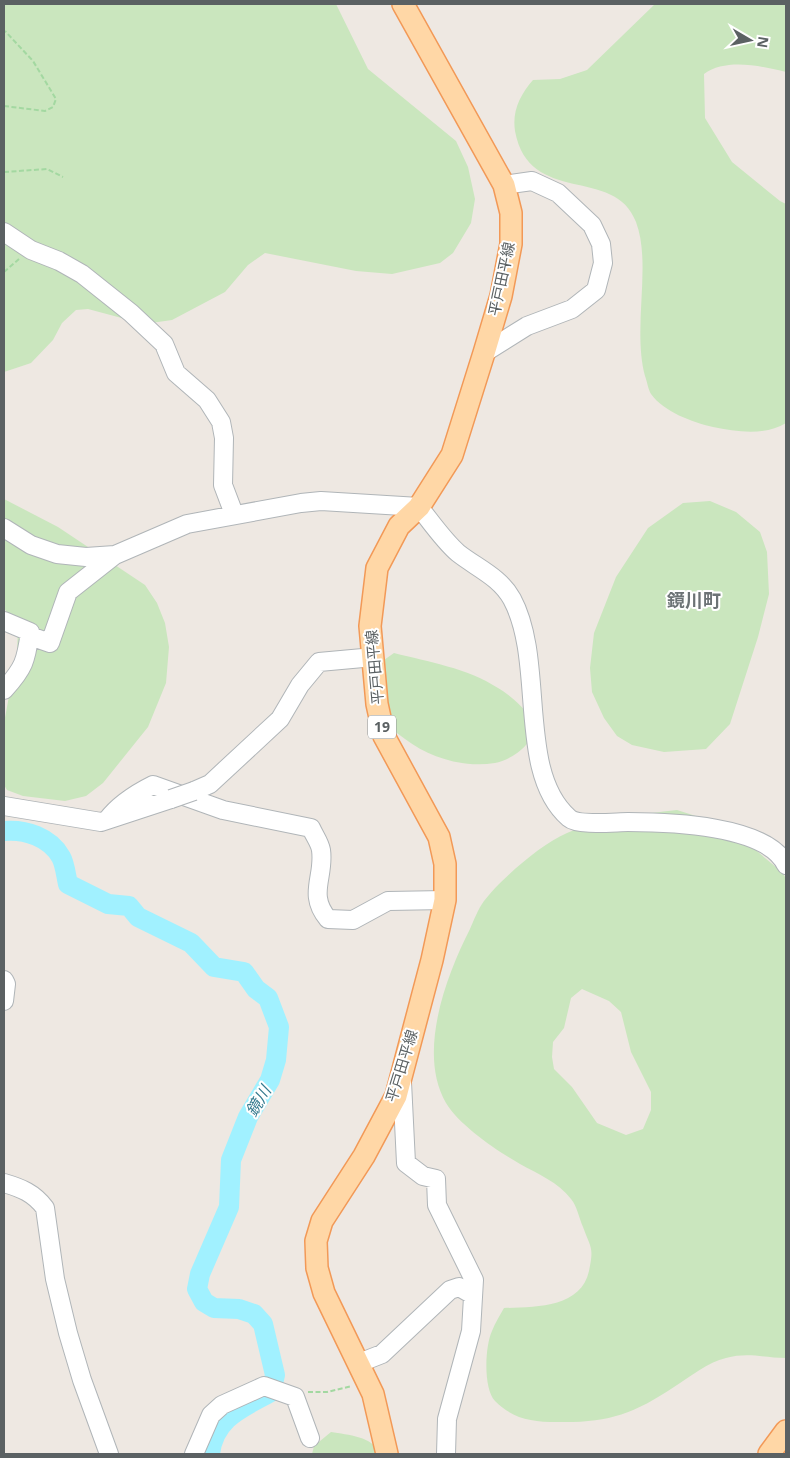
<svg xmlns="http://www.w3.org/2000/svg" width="790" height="1458" font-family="'Open Sans','Noto Sans JP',sans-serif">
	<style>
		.green { fill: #cae6be; fill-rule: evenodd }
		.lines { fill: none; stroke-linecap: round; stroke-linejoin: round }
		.river { stroke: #a1f1ff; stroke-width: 20 }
		.minor-casing { stroke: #b0b5b8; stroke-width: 20 }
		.major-casing { stroke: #f29957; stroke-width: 24 }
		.path { stroke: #a3d8a1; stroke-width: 2; stroke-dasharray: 5 2.5; stroke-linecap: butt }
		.minor { stroke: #fff; stroke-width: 18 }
		.major { stroke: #ffd7a6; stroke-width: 21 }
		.minor-bridge-casing { stroke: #b0b5b8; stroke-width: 20; stroke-linecap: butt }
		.minor-bridge { stroke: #fff; stroke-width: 18 }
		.labels { text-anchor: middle; stroke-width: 4; stroke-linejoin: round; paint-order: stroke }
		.shield { fill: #fff; stroke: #8c9092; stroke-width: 1 }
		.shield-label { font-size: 14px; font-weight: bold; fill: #5b6163 }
		.street-label { font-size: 15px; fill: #5b6163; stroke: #fff }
		.water-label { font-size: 16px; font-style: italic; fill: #347a8e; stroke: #fff }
		.quarter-label { font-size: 18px; font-weight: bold; fill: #6c7375; stroke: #fff }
	</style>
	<rect width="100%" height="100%" fill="#eee8e2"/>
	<path class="green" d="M4,4h332l32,65 88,72 12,26 7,32 -4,24 -18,30 -13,10 -48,11 -36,-3 -91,-18 -17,12 -23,27 -53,28 -28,4 -56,-15 -12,1 -14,13 -9,17 -22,23 -27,9z
		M655,4h131v68c-25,-6 -60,-14 -82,2l1,44 27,44 48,39 6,3v219c-21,13 -49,9 -73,4 -21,-5 -49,-15 -62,-33 -3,-5 -4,-13 -6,-18 -13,-49 7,-111 -9,-154 -21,-57 -107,-15 -121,-91 -3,-20 5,-36 18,-51l27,-1 27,-9z
		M4,499l54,28 87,58 12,18 8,20 4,24 -3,36 -18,44 -45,56 -17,13 -21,5 -42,-5 -16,-6 -3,-5v-62l13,-70 1,-24 -14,-21z
		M710,501l26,11 24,20 7,20 2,42 -11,43 -28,87 -24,25 -42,3 -32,-7 -15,-9 -13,-18 -12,-26 -2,-24 4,-35 22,-56 32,-49 35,-25z
		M394,653c35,9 73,15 104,35 12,7 26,19 33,31 11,21 -19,41 -36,44 -31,5 -65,-5 -90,-24 -8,-6 -23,-16 -27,-26 -4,-9 -3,-35 -4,-46z
		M677,810l50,16 56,47 3,6v479c-21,0 -38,-6 -60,0 -18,4 -36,19 -52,29 -42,28 -67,36 -117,35 -25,0 -44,-3 -62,-21 -12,-13 -10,-55 -3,-70 3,-8 8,-16 12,-23 31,-1 77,0 85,-37 5,-24 2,-22 -6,-44 -4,-9 -6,-21 -12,-28 -13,-17 -33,-25 -51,-35 -23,-13 -61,-39 -74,-61 -29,-50 0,-127 24,-174 4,-9 8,-20 14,-28 17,-22 57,-57 83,-68 32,-14 75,-19 110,-23zM582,989l27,12 12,11 10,40 20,40v18l-8,19 -17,6 -29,-12 -25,-36 -18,-18 -2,-12 1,-15 11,-14 7,-30z
		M331,1432c17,3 42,4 49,22h-68l2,-8z"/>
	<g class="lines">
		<path class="river" d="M4,831c21,-2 46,6 57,26 4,7 5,19 7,27l40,20 21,2 9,11 53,26 23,24 30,5 12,17 12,9 11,29 -3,33 -6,20 -22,37 -17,43 -2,47 -29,67 -3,15 7,13 10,6 25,1 15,5 9,10 12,51 -4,17c-29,16 -57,26 -61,62"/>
		<defs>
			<path id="minor" d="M4,232l27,18 28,11 23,13 49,39 33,31 12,29 31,27 14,22 3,16 -1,47 11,29
				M484,353l43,-27 45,-17 24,-19 7,-27 -2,-19 -9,-19 -34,-32 -26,-12 -28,4
				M4,528l27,17 26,9 29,3 29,-2 72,-31 114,-21 20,-2 98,6c12,15 25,34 39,46 19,15 42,24 54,46 34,63 4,173 57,219 9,8 46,4 59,4 40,0 139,3 158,43
				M4,621l26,11c-4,29 -6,36 -26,58
				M30,636l20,7 18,-51 47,-37
				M194,791l16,-7 70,-65 20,-34 19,-23 55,-5
				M4,806l97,16 70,-23
				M107,820c12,-16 28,-26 46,-35l70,25 88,18c3,7 9,15 10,22 4,27 -14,44 7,69l25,1 35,-19 57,-1
				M4,980l2,4 -2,17
				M402,1082l4,81 17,13 13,3 1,26 37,75 -3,51 -24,88 -1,35
				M4,1183c17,5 30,10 41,25l10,71 13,54 14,47 27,74
				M359,1363l23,-9 68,-64 9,-3 14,8
				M194,1454l17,-39 11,-10 42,-19 31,11 15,41"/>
			<path id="major" d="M387,1454l-14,-60 -49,-101 -7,-25 -1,-27 6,-20 42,-65 32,-60 36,-136 13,-60v-36l-6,-27 -55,-101 -7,-32 -7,-78 7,-58 22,-42 20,-19 33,-52 32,-102 17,-57 10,-52v-31l-7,-28 -101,-181
				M769,1454l17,-23"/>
		</defs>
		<use href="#minor" class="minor-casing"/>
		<use href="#major" class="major-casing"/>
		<path class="path" d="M4,106l41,5 8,-4 3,-8 -23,-38 -28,-30
			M4,172l43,-3 16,8
			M4,272l15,-13
			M308,1392h19l25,-6"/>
		<use href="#minor" class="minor"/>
		<use href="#major" class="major"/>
		<defs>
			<path id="minor-bridge" d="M171,799l23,-8"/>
		</defs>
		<use href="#minor-bridge" class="minor-bridge-casing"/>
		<use href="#minor-bridge" class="minor-bridge"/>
	</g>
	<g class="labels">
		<rect class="shield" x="368" y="715.5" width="28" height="23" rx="4"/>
		<g class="shield-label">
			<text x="382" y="732">19</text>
		</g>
		<g class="street-label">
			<text transform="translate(502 279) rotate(-78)" y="5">平戸田平線</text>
			<text transform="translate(375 667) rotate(-95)" y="5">平戸田平線</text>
			<text transform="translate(402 1066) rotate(-73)" y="5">平戸田平線</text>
		</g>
		<g class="water-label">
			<text transform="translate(258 1101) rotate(-59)" y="6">鏡川</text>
		</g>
		<g class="quarter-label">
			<text x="694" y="607">鏡川町</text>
		</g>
	</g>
	<rect width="790" height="1458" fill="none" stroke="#5b6163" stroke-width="10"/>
	<g transform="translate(750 40) rotate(99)" stroke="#ffffff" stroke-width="4" paint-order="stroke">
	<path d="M0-4L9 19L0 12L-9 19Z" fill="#5b6163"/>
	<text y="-8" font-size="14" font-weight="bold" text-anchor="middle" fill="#5b6163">N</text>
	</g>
</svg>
